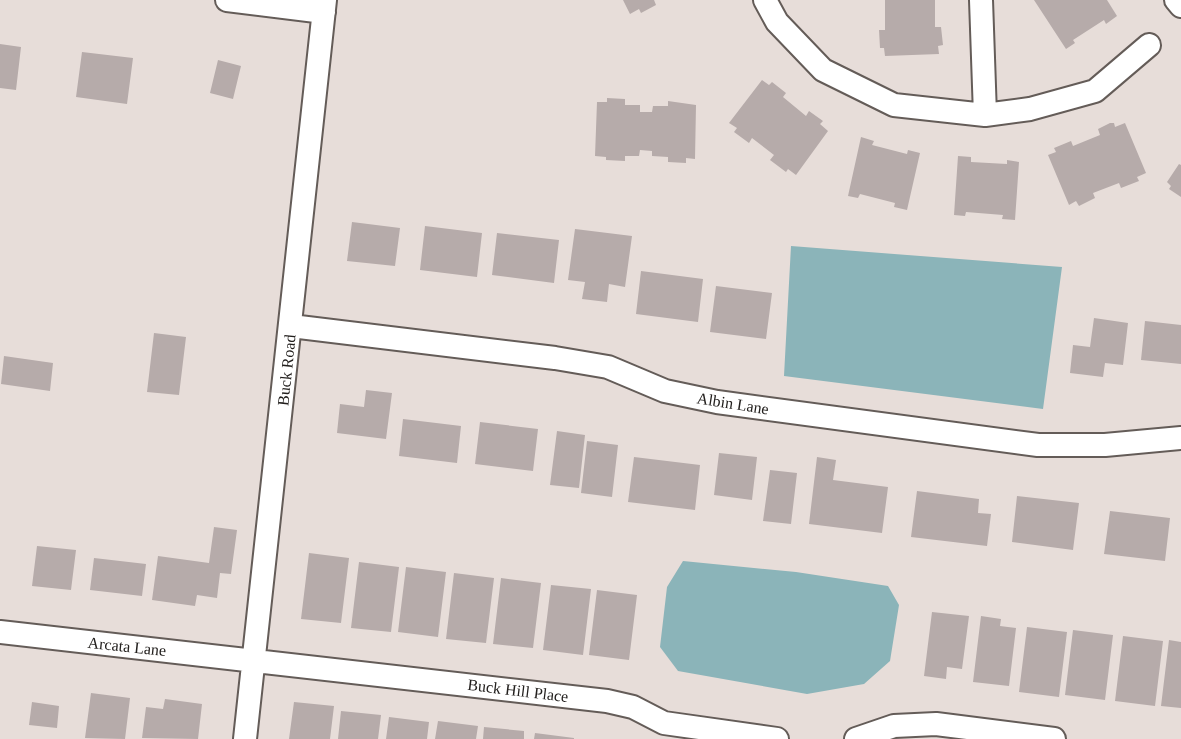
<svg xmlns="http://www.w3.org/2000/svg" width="1181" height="739" font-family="Georgia,serif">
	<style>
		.water { fill: #8bb4b9 }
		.building { fill: #b6abaa }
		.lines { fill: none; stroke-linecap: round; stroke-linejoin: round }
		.minor-casing { stroke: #645c58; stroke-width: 26 }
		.minor { stroke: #fff; stroke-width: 22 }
		.labels { text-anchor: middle; stroke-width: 4.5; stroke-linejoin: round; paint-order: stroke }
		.street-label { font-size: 16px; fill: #23201e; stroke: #fff }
	</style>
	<rect width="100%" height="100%" fill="#e7ddd9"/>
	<path class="water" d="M791,246l271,21 -19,142 -259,-33z
		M683,561l113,11 92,14 11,19 -9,56 -26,23 -57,10 -129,-23 -18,-24 7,-60z"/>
	<path class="building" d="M623,0h31l2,5 -15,8 -2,-4 -9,5z
		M885,0h50v27h6l2,18 -5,1 1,8 -54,2 -1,-8h-4l-1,-18h6z
		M1034,0h73l10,16 -11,8 -2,-4 -31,20 2,3 -9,6z
		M0,44l21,3 -5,43 -16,-2z
		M82,52l51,6 -6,46 -51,-7z
		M218,60l23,6 -8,33 -23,-6z
		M762,80l7,5 3,-3 14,11 -3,4 23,19 3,-5 14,10 -3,3 8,7 -32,44 -8,-6 -2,3 -16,-12 4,-5 -22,-17 -3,5 -15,-11 3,-4 -8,-5z
		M607,98l18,1v6h15v7h12l1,-6h15v-5l28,4 -1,54 -9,-1v5l-18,-1v-5l-16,-1v-5l-12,-1 -1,6h-14v5l-19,-1v-3l-11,-1 2,-54h10z
		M1110,123h4l1,4 10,-4 21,50 -9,4 2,4 -18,7 -2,-5 -26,10 2,5 -16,8 -3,-5 -7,4 -21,-50 8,-3 -2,-4 17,-7 2,5 27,-11 -2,-6z
		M861,137l13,4 -2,4 35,9 1,-4 12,3 -13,57 -13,-3 1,-4 -35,-9 -2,4 -10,-2z
		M958,156l13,1v5l36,2v-4l12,2 -4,58 -13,-1 1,-4 -37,-3 -1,4 -11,-1z
		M1179,164l2,1v32l-12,-8 2,-3 -4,-4z
		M352,222l48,6 -5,38 -48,-5z
		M425,226l57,7 -5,44 -57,-7z
		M575,229l57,7 -7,51 -16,-3 -2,18 -25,-3 3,-17 -17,-2z
		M497,233l62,7 -5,43 -62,-8z
		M641,271l62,8 -5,43 -62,-8z
		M716,286l56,7 -6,46 -56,-7z
		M1094,318l34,5 -5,42 -18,-2 -2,14 -33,-4 3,-28 17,2z
		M1145,321l36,4v39l-40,-4z
		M154,333l32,4 -7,58 -32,-3z
		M4,356l49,7 -3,28 -49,-7z
		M366,390l26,3 -6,46 -49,-6 3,-29 24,3z
		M403,419l58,7 -4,37 -58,-7z
		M480,422l58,7 -5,42 -58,-7z
		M557,431l28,4 -6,53 -29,-3z
		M587,441l31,4 -6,52 -31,-4z
		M719,453l38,4 -5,43 -38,-5z
		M634,457l66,8 -5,45 -67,-8z
		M817,457l19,3 -3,20 55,7 -6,46 -73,-9z
		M770,470l27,3 -6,51 -28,-3z
		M917,491l62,8 -1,14 13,1 -4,32 -76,-9z
		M1017,496l62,7 -6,47 -61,-8z
		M1110,511l60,7 -5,43 -61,-7z
		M214,527l23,3 -6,44 -11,-1 -3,25 -20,-3 -2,11 -43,-6 6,-44 51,7z
		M37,546l39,4 -5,40 -39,-4z
		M309,553l40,5 -8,65 -40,-4z
		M94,558l52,6 -4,32 -52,-6z
		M359,562l40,5 -8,65 -40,-4z
		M406,567l40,5 -8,65 -40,-5z
		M454,573l40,5 -8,65 -40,-4z
		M501,578l40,5 -8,65 -40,-4z
		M551,585l40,4 -8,66 -40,-5z
		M597,590l40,5 -8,65 -40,-5z
		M932,612l37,4 -7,53 -15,-2 -1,12 -22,-3z
		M981,616l20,3 -1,7 16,2 -7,58 -36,-4z
		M1027,627l40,5 -8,65 -40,-5z
		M1073,630l40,5 -8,65 -40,-5z
		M1123,636l40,5 -8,65 -40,-5z
		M1169,640l12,2v66l-20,-2z
		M91,693l39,5 -5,41 -40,-1z
		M165,699l37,5 -4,35 -56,-1 4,-31 17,2z
		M32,702l27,4 -2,22 -28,-3z
		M294,702l40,4 -4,33h-41z
		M341,711l40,4 -3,24h-40z
		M389,717l40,5 -2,17h-41z
		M438,721l40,5 -2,13h-41z
		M484,727l40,4v8h-41z
		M535,733l39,5v1h-40z"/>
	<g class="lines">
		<defs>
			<path id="minor" d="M227,0l97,12
				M765,0l12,22 46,48 71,35 91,10 45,-6 65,-18 54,-46
				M981,0l4,115
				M1176,0l5,6
				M291,326l264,32 53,9 57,24 52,11 321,43h67l76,-7
				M0,632l607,69 26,6 31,16 113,16
				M245,739l80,-739
				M856,739l38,-13 42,-2 118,15"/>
		</defs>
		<use href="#minor" class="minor-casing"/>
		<use href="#minor" class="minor"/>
	</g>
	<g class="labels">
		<g class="street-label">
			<text transform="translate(286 370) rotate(-84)" y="6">Buck Road</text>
			<text transform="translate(733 403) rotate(9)" y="6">Albin Lane</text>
			<text transform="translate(127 646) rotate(6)" y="6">Arcata Lane</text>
			<text transform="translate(518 690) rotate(7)" y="6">Buck Hill Place</text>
		</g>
	</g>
</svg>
